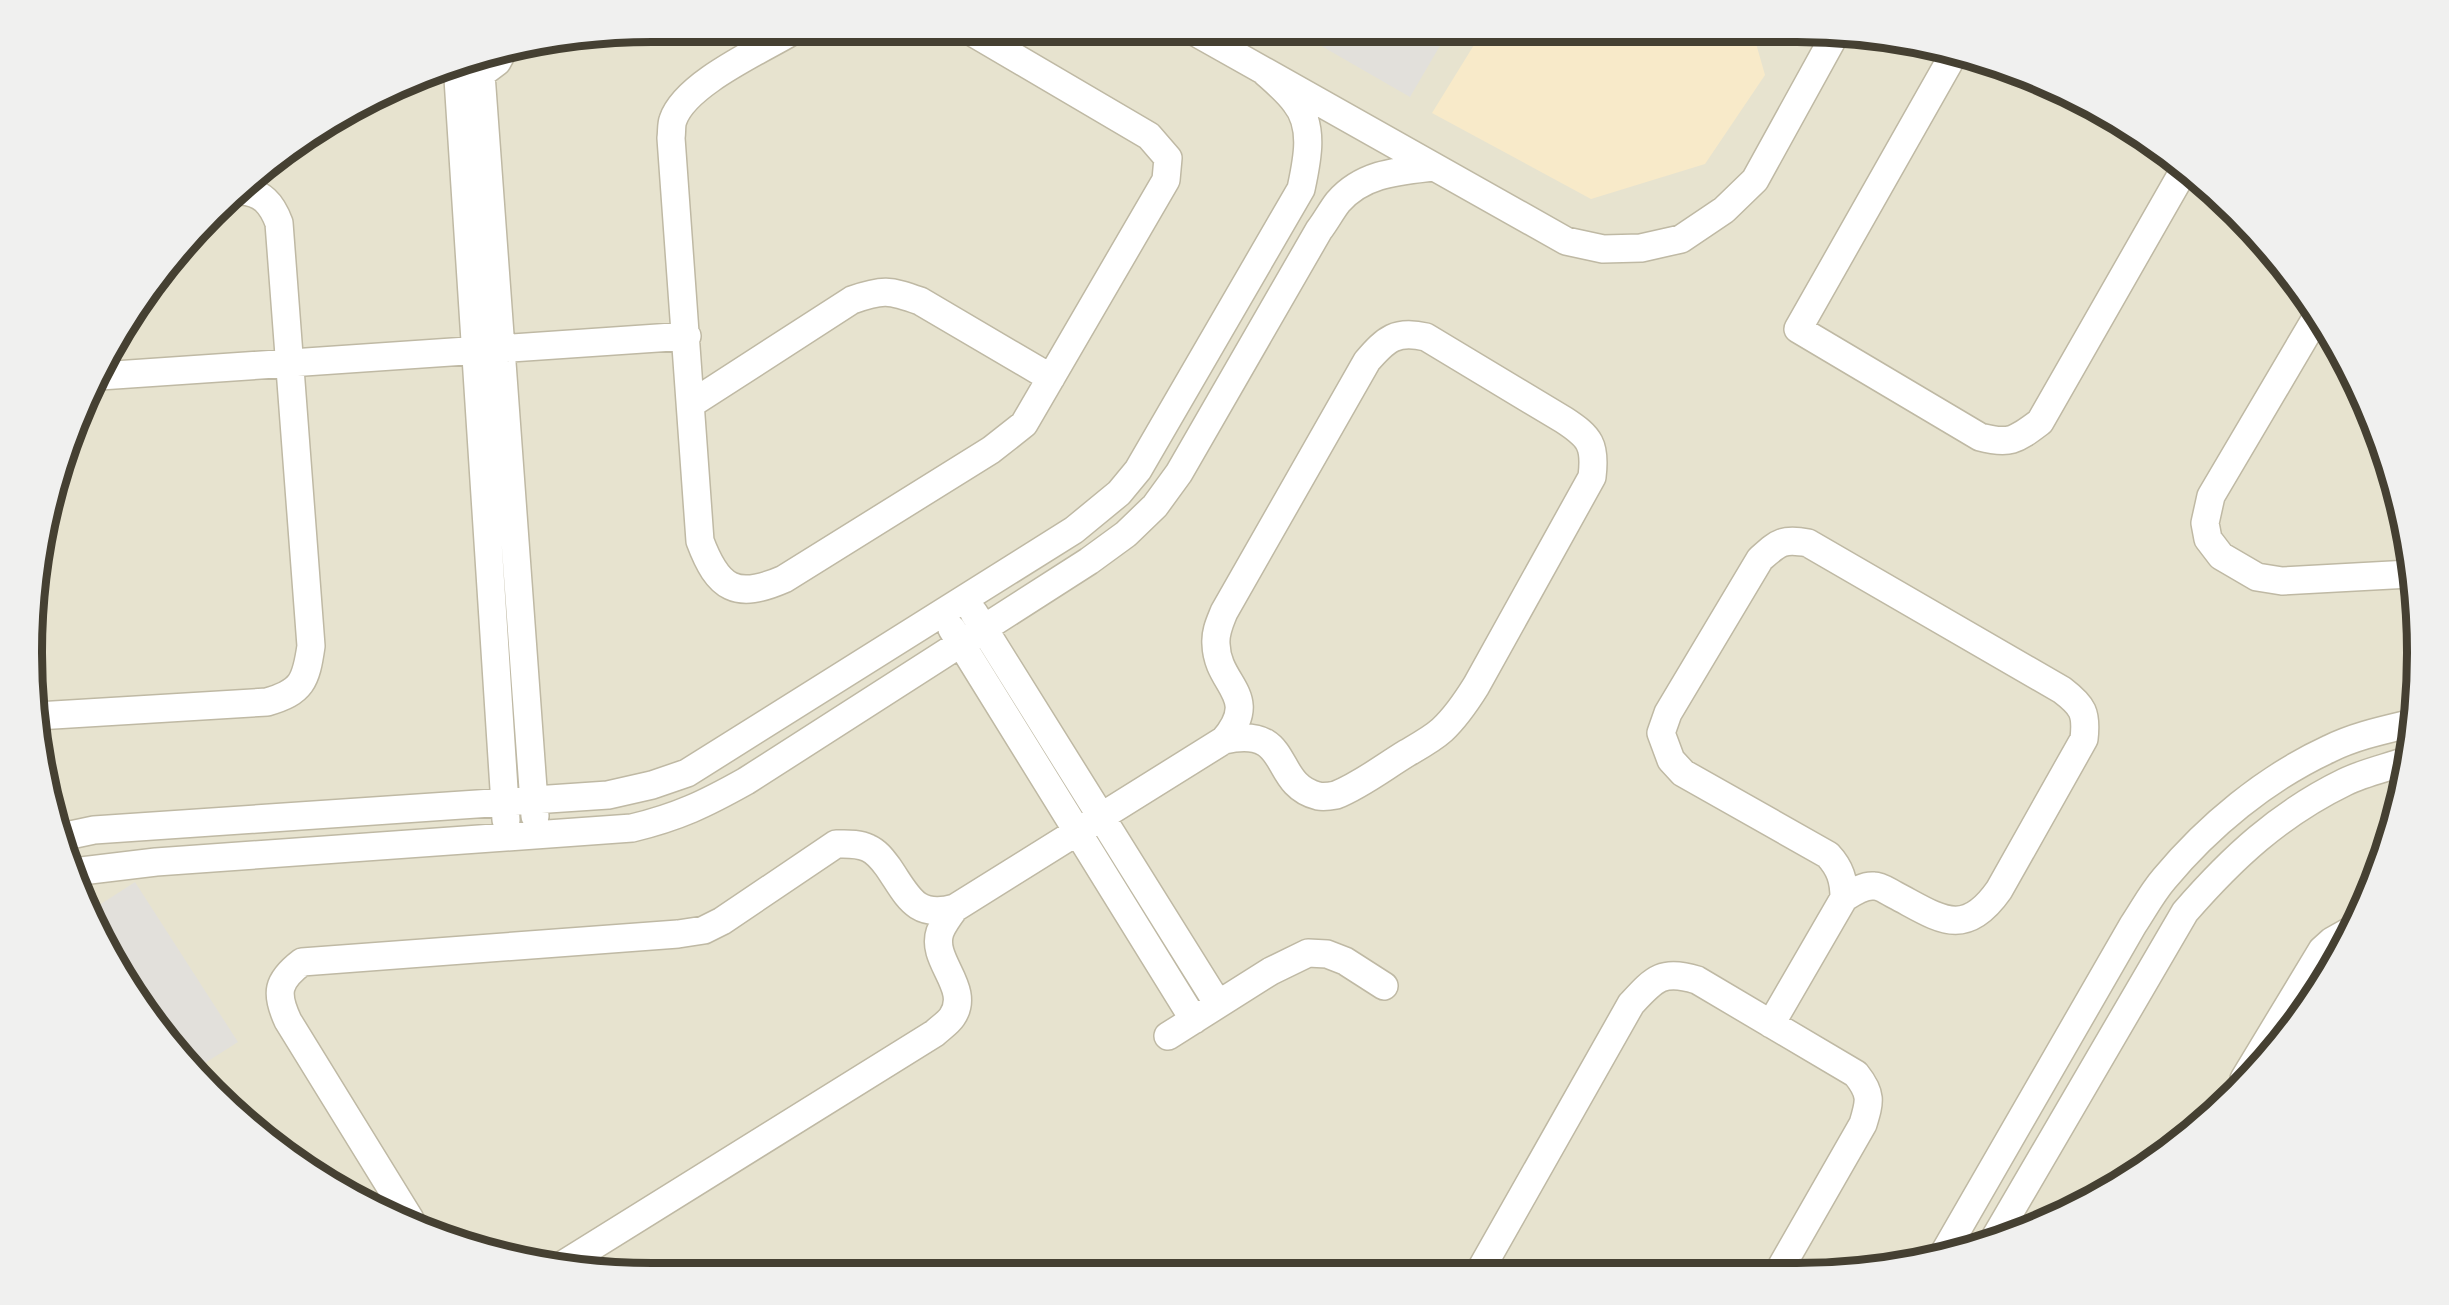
<svg xmlns="http://www.w3.org/2000/svg" width="2449" height="1305" font-family="Raleway,sans-serif">
	<style>
		.residential { fill: #e7e3cf }
		.commercial { fill: #f8eac9 }
		.parking { fill: #e2e0db }
		.lines { fill: none; stroke-linecap: round; stroke-linejoin: round }
		.minor-casing { stroke: #bfb9a4; stroke-width: 30 }
		.minor { stroke: #fff; stroke-width: 27 }
		.rim { fill: none; stroke: #454032; stroke-width: 8 }
	</style>
	<rect width="100%" height="100%" fill="#f3f0e1"/>
	<path class="residential" d="M652,32l1185,1 121,20 149,62 99,70 83,89 64,104 43,113 20,121 -4,121 -27,119 -51,111 -71,99 -121,107 -146,71 -119,28 -1265,4 -121,-20 -149,-62 -68,-45 -88,-83 -50,-65 -57,-107 -26,-77 -20,-120v-81l20,-120 26,-77 57,-107 50,-65 88,-83 68,-45 111,-50 79,-22z"/>
	<path class="commercial" d="M1482,32l271,1 12,42 -60,89 -114,35 -159,-86z"/>
	<path class="parking" d="M1297,32h151l-38,65z
		M135,882l103,160 -44,28 -58,-73 -46,-86z"/>
	<g class="lines">
		<defs>
			<path id="minor" d="M791,32c-32,19 -106,52 -118,88 -2,5 -1,12 -2,18l29,403c18,48 36,59 84,38l207,-129 33,-26 142,-244 2,-22 -19,-22 -177,-104
				M1195,32l371,209 37,8 38,-1 40,-9 43,-29 31,-30 81,-147
				M1955,52l-157,277 182,108c30,8 36,3 60,-15l144,-252
				M457,63l49,757
				M481,74l54,742
				M481,74l16,-12 6,-11
				M2316,318l-105,178 -6,27 3,16 13,17 36,21 25,4 128,-7
				M100,376l587,-40
				M691,404l161,-104c31,-11 37,-10 68,1l131,77
				M974,613l244,391
				M952,629l242,391
				M37,716l230,-14c35,-10 39,-21 44,-56l-32,-423c-7,-19 -17,-31 -38,-32
				M61,837l33,-7 514,-35 44,-10 35,-12 387,-243 45,-37 19,-23 163,-281c6,-28 14,-63 -6,-87 -8,-11 -20,-21 -30,-30
				M73,872l83,-10 476,-34c46,-11 73,-24 114,-47l343,-220 37,-27 29,-28 24,-33 140,-243c7,-9 12,-19 19,-28 25,-29 61,-31 96,-35
				M1771,1024l73,-126c8,-5 19,-13 30,-12 7,0 15,6 21,9 44,23 69,45 104,-5l85,-151c3,-26 -1,-33 -22,-49l-254,-147c-26,-5 -30,0 -48,16l-92,154 -7,20 10,27 12,13 145,82c12,13 16,25 16,43
				M1168,1036l103,-65 37,-18 19,1 18,7 39,25
				M2244,1079l78,-129 10,-9 16,-9
				M410,1219l-122,-198c-13,-28 -11,-40 14,-59l376,-28 26,-4 18,-9 114,-77c11,0 22,-1 32,4 9,4 14,11 20,19 20,29 27,52 67,41l269,-168c38,-45 -7,-54 -8,-96 -1,-12 4,-22 8,-32l143,-251c19,-22 29,-31 59,-24l138,83c26,17 32,25 28,57l-116,209c-10,16 -20,31 -34,44 -10,9 -23,16 -35,23 -23,14 -46,32 -71,42 -5,1 -13,2 -18,1 -48,-12 -24,-71 -94,-56
				M1993,1241l192,-329c47,-54 94,-98 160,-130 18,-9 41,-14 61,-21
				M1944,1253l189,-328c10,-15 19,-32 31,-46 44,-53 102,-101 165,-130 26,-13 55,-19 84,-26
				M564,1264l371,-231c5,-5 13,-10 17,-16 20,-29 -22,-56 -12,-85 3,-8 9,-16 15,-24
				M1481,1269l150,-265c23,-25 31,-35 66,-24l159,94c16,20 14,27 7,50l-83,145"/>
		</defs>
		<use href="#minor" class="minor-casing"/>
		<use href="#minor" class="minor"/>
	</g>
	<path d="M0 0H2449V1305H0ZM652 42H1797A610 610 0 0 1 2407 652V653A610 610 0 0 1 1797 1263H652A610 610 0 0 1 42 653V652A610 610 0 0 1 652 42Z" fill="#f0f0ef" fill-rule="evenodd"/>
	<path class="rim" d="M652 42H1797A610 610 0 0 1 2407 652V653A610 610 0 0 1 1797 1263H652A610 610 0 0 1 42 653V652A610 610 0 0 1 652 42Z"/>
</svg>
